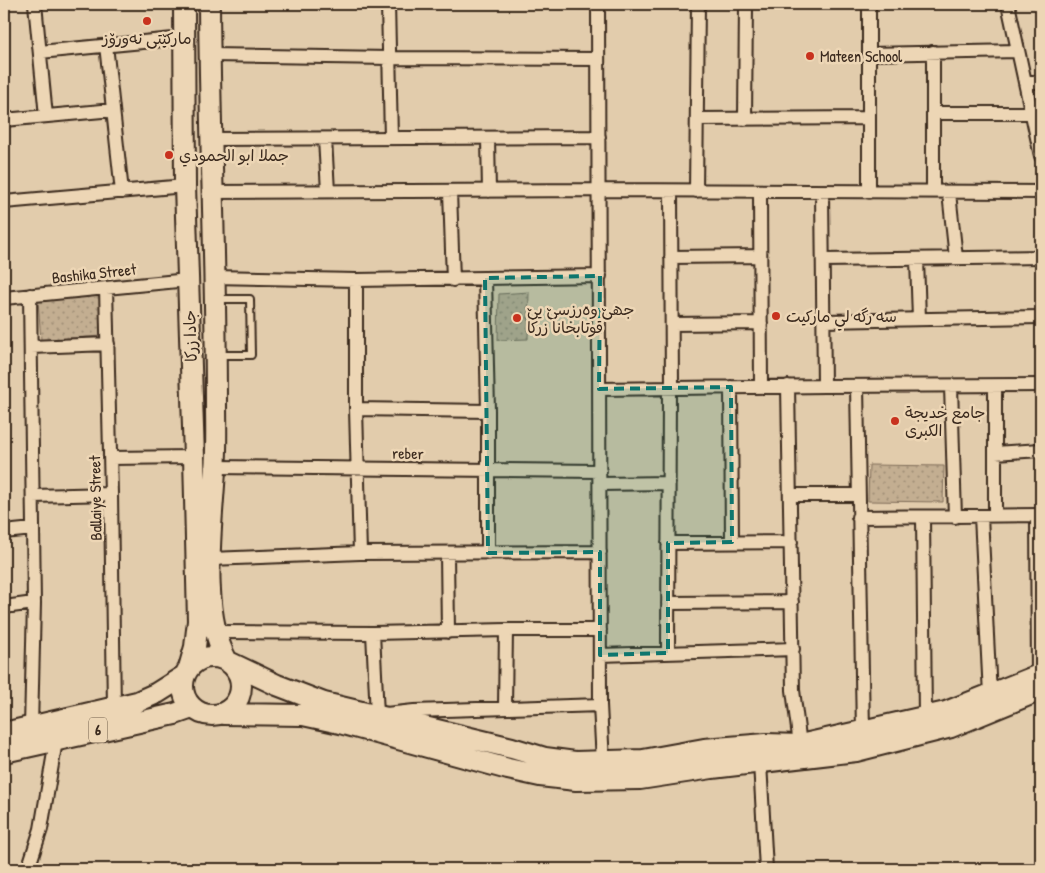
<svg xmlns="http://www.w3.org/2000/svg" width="1045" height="873" font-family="'Patrick Hand','Playpen Sans Arabic',sans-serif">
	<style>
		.grass { fill: url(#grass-dots); stroke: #7f6c58 }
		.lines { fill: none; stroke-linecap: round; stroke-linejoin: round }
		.service-casing { stroke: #3b2a1e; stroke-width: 10 }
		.minor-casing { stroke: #3b2a1e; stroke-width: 16 }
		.primary-casing { stroke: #3b2a1e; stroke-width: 24 }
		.service { stroke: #edd6b5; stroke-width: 6 }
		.minor { stroke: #edd6b5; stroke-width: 12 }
		.primary { stroke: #edd6b5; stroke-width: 20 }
		.marked { fill: #0f766e; fill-opacity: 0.2; stroke: #0f766e; stroke-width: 4; stroke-dasharray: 10 6; stroke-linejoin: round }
		.poi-dot { fill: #c8321e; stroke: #edd6b5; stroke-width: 2 }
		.labels { text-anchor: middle; stroke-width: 5; stroke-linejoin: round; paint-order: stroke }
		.shield { fill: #edd6b5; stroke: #705e4b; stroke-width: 1 }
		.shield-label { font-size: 15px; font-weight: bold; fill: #3b2a1e }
		.poi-label { font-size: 16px; fill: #3b2a1e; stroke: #edd6b5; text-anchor: start }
		.street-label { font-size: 16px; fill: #3b2a1e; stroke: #edd6b5 }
	</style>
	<defs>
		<pattern id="grass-dots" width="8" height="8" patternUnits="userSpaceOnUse" patternTransform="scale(1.25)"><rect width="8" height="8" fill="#c3ae91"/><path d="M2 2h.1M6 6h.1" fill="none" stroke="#a08e76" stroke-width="1.8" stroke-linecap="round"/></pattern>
	</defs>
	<rect width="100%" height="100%" fill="#e2ccac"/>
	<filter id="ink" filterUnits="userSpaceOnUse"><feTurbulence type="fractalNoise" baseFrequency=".02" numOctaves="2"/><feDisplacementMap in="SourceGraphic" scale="10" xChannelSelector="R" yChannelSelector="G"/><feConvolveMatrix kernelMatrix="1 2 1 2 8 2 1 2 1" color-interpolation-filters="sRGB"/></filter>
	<g filter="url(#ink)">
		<path class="grass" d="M529,292l-1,47 -30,1 1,-46z
			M100,296l2,40 -61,4 -3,-40z
			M869,465l75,1 -1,36 -75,-1z"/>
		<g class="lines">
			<defs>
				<path id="service" d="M216,299h34l1,56h-33"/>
				<path id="minor" d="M35,4l11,112
					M388,4l3,134
					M598,4l2,701 3,57
					M869,4v188
					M1008,4l33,152
					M106,45l16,147
					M40,52l144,-14
					M933,52v140
					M869,54l149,-3
					M210,55l180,3 208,1
					M1025,82h16
					M933,113h99
					M697,119l172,-1
					M745,119l1,-115
					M4,120l109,-10
					M488,138l1,53
					M210,139l389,-2
					M325,139l3,52
					M450,191l3,89
					M671,191l1,197
					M696,191l2,-187
					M760,191l1,196
					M211,192l388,-2 442,2
					M822,192l2,194
					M949,193l7,65
					M4,202l181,-16
					M671,257l89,-1
					M917,259l2,60
					M823,260l218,-3
					M213,277l143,3 244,-4
					M485,278l3,133v142
					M356,280v129l4,144
					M106,288l5,206 3,214
					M30,295l4,308 -3,124
					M4,298l184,-18
					M824,321l217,-4
					M672,324l89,-1
					M31,347l77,-3
					M788,386l5,304 7,55
					M857,386l6,346
					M951,386l4,131
					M731,387l1,155
					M599,389l225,-3 217,-1
					M356,409l132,2
					M995,453l46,-3
					M110,458l84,-1
					M215,467l385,4
					M600,484l69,-1
					M790,495h68
					M33,496l78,-2
					M1037,515l1,160
					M981,516l9,179
					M995,516v-129
					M858,517l183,-2
					M923,517l2,201
					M4,532l29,-3
					M668,543l123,-1
					M447,553l1,79
					M210,559l150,-6 240,-1
					M668,603l124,-1
					M4,607l30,-4
					M217,632l156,1 133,-3h94
					M373,633l4,82 37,-4 186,-6
					M668,653l1,-265
					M600,655l193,-6
					M505,708l1,-78
					M762,756l-2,7 6,106
					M28,869l13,-40 15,-88"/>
				<path id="primary" d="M184,4l1,182 9,271 4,164 -3,26 -6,21
					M209,4c1,132 7,265 7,398 0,23 1,46 -1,68 -3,56 -16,140 12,191
					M183 686a29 29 0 1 1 58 0a29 29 0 1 1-58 0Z
					M231,663l46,22 47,18 188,45 33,10 30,4 68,-2 61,-11 62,-5 34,1 146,-33 95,-38
					M223,714l80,1 37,8 168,46 32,7 36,4 64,-1 72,-11 144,-17 95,-24 90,-37
					M4,733l133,-31 20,-9 27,-17
					M4,752l171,-38 17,-6"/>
			</defs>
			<use href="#service" class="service-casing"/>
			<use href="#minor" class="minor-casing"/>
			<use href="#primary" class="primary-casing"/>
			<use href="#service" class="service"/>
			<use href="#minor" class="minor"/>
			<use href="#primary" class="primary"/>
		</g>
	</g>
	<path class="marked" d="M600,276l-1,113 132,-2 1,155 -64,1v110l-68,2v-103l-112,1 -3,-275z"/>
	<g class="poi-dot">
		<circle cx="147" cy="21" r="5"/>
		<circle cx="810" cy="56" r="5"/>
		<circle cx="169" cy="155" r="5"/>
		<circle cx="776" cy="316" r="5"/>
		<circle cx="517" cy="318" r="5"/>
		<circle cx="895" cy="421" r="5"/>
	</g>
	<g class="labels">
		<rect class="shield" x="89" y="717.5" width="18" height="25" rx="4"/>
		<g class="shield-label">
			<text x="98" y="735">6</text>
		</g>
		<g class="poi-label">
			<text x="147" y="44" text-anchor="middle">مارکێتی نەورۆز</text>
			<text x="820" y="62">Mateen School</text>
			<text x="179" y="161">جملا ابو الحمودي</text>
			<text x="527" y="315">جھێ وەرزسێ یێ<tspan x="527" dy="18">قوتابخانا زرکا</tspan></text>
			<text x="786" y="322">سه رگه لي ماركيت</text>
			<text x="905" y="418">جامع خدیجة<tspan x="905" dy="18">الکبری</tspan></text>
		</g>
		<g class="street-label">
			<text transform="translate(94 273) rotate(-6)" y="6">Bashika Street</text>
			<text transform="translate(190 336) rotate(-92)" y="6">جادا زرکا</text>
			<text transform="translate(408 453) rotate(1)" y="6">reber</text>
			<text transform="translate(95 498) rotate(-91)" y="6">Ballaiye Street</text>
		</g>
	</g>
	<rect width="1045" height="873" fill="none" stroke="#edd6b5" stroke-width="20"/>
	<rect x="10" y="10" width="1025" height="853" fill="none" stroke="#3b2a1e" stroke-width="2" filter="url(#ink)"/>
</svg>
